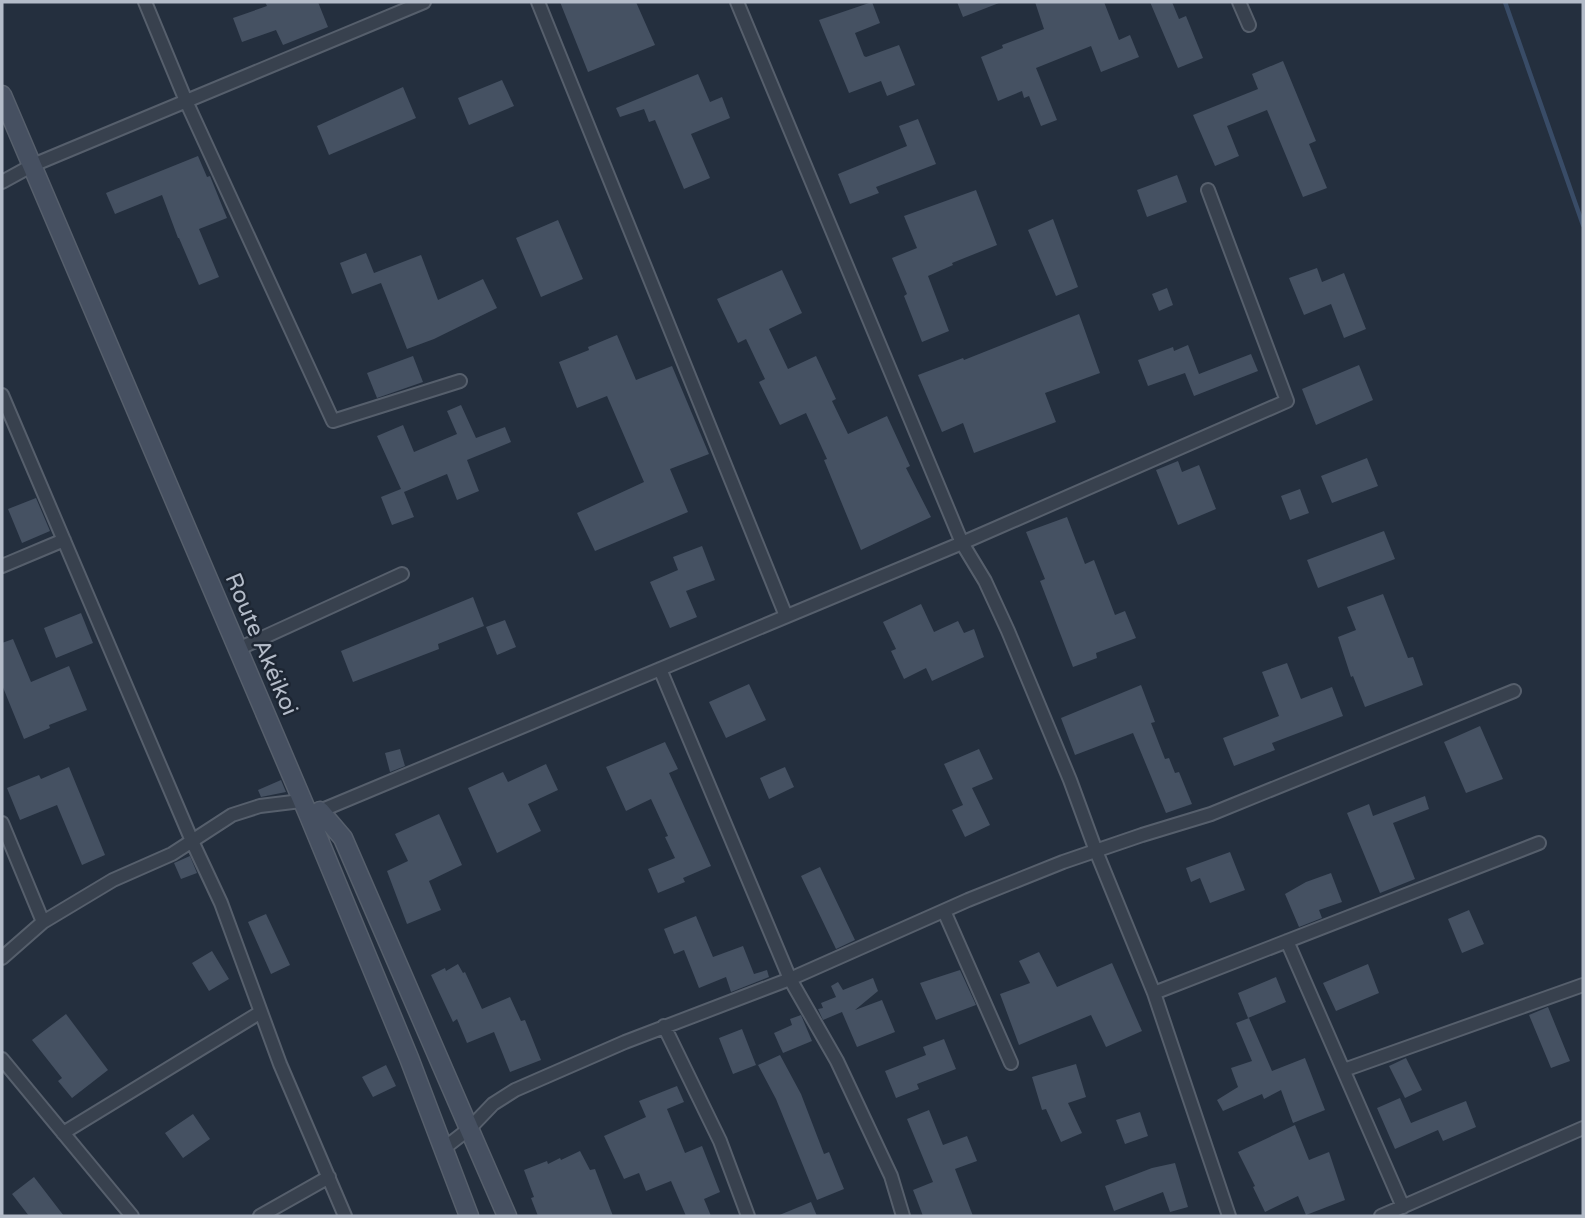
<svg xmlns="http://www.w3.org/2000/svg" width="1585" height="1218" font-family="'Varela Round',sans-serif">
	<style>
		.lines { fill: none; stroke-linecap: round; stroke-linejoin: round }
		.stream { stroke: #394c67; stroke-width: 4.5 }
		.building { fill: #455162 }
		.street-casing { stroke: #565f6c; stroke-width: 16 }
		.secondary-casing { stroke: #565f6c; stroke-width: 21 }
		.street { stroke: #38414e; stroke-width: 12 }
		.secondary { stroke: #465061; stroke-width: 18 }
		.labels { text-anchor: middle; stroke-width: 5; stroke-linejoin: round; paint-order: stroke }
		.street-label { font-size: 23px; fill: #b4bcc9; stroke: #1d2633 }
	</style>
	<rect width="100%" height="100%" fill="#242f3e"/>
	<g class="lines">
		<path class="stream" d="M1505,2l78,223"/>
	</g>
	<path class="building" d="M265,2h53l10,25 -45,18 -7,-15 -34,12 -9,-24 34,-12z
		M560,2h76l19,43 -67,27z
		M872,2l8,21 -25,10 9,23 2,1 33,-12 16,40 -28,11 -6,-15 -32,12 -30,-73z
		M957,2h42v1l-36,14z
		M1035,2h69l15,38 11,-5 9,22 -38,15 -10,-26 -55,22 21,52 -16,6 -12,-30 -5,2 -2,-7 -24,10 -17,-44 22,-9 -1,-3 42,-16z
		M1150,2h22l7,17 7,-3 17,42 -25,10z
		M1283,61l33,80 -7,3 18,44 -24,9 -36,-87 -40,16 12,30 -24,10 -22,-51 65,-26 -6,-15z
		M698,74l12,28 12,-5 8,21 -39,16 19,44 -26,11 -29,-69 -6,2 -5,-13 -24,8 -4,-9z
		M502,80l12,26 -45,19 -11,-27z
		M403,87l13,31 -87,37 -12,-29z
		M918,119l18,45 -60,23 3,6 -29,11 -12,-30 69,-28 -8,-20z
		M198,156l9,21 3,-1 17,42 -28,11 20,48 -20,8 -20,-47h-1l-16,-43 -47,19 -9,-21z
		M1177,175l10,27 -40,15 -10,-27z
		M976,190l21,55 -45,18 1,2 -25,11 21,55 -27,11 -18,-46 3,-2 -15,-36 25,-10 -13,-32z
		M1053,219l25,68 -22,9 -28,-66z
		M558,220l25,59 -42,18 -25,-59z
		M366,253l8,20 47,-18 17,45 45,-21 14,29 -63,31 -27,10 -26,-66 -29,11 -12,-31z
		M1317,268l5,14 22,-9 22,56 -22,9 -13,-34 -27,11 -15,-37z
		M782,270l20,43 -33,16 19,40 28,-13 20,43 -4,2 16,33 39,-18 23,50 -4,2 25,49 -70,33 -37,-90 3,-1 -21,-46 -26,12 -21,-43 6,-3 -19,-40 -8,4 -21,-44z
		M1167,288l6,17 -14,6 -7,-17z
		M1079,314l21,59 -55,20 11,29 -82,31 -11,-30 -21,9 -24,-57 45,-17 1,2z
		M617,335l19,45 36,-14 37,88 -39,15 18,43 -93,39 -18,-38 67,-31 -37,-86 -30,12 -18,-46 30,-12 -1,-3z
		M1188,345l11,29 52,-20 7,17 -64,25 -9,-23 -37,13 -10,-26 35,-13 1,4z
		M413,356l10,26 -46,16 -10,-25z
		M1359,365l14,35 -57,25 -14,-36z
		M461,405l15,33 29,-11 6,15 -44,18 12,31 -22,9 -10,-26 -43,18 10,25 -22,8 -11,-28 20,-8 -24,-53 26,-11 11,27 43,-18 -10,-23z
		M1367,458l11,28 -46,17 -11,-27z
		M1178,461l4,11 17,-7 17,44 -38,16 -22,-55z
		M1300,489l9,24 -19,7 -9,-24z
		M36,498l14,33 -28,12 -14,-34z
		M1067,517l18,47 9,-4 21,55 10,-4 11,27 -40,15 1,5 -24,9 -33,-86 5,-2 -19,-47z
		M1384,531l11,28 -77,29 -11,-28z
		M702,546l13,34 -29,11 11,26 -27,11 -20,-46 28,-12 -5,-13z
		M1383,594l25,64 5,-1 10,28 -58,22 -12,-31 -2,1 -13,-40 18,-7 -9,-23z
		M473,597l11,29 -46,18 1,5 -86,33 -12,-31z
		M921,604l13,28 24,-11 6,12 10,-4 10,28 -52,24 -6,-13 -22,11 -13,-28 5,-2 -13,-27z
		M81,613l12,30 -37,15 -12,-30z
		M505,620l11,27 -19,8 -11,-28z
		M13,639l18,43 38,-16 18,44 -38,15 1,3 -26,11 -22,-54v-42z
		M1287,663l14,36 31,-12 11,29 -71,27 3,7 -41,16 -11,-28 56,-22 -17,-44z
		M749,684l17,36 -40,18 -17,-36z
		M1141,685l14,37 -4,1 14,36 4,-1 6,15 4,-1 13,32 -26,9 -33,-80 -58,22 -14,-37z
		M1480,726l23,53 -37,14 -22,-51z
		M665,742l13,27 -9,4 42,93 -28,12 2,4 -27,11 -10,-24 27,-11 -10,-21 3,-1 -17,-37 -25,12 -20,-44z
		M400,749l5,17 -15,6 -5,-19z
		M979,749l14,30 -21,9 18,37 -25,12 -13,-27 11,-5 -19,-41z
		M546,764l12,26 -30,14 13,27 -44,22 -29,-65 35,-16 5,10z
		M69,767l36,88 -23,10 -25,-60 -37,15 -13,-32 32,-13 2,4z
		M785,767l9,20 -25,12 -9,-21z
		M281,780l5,12 -25,5 -3,-7z
		M1425,796l4,13 -36,14 22,56 -35,14 -33,-80 22,-9 4,12z
		M439,814l23,51 -33,16 12,29 -34,14 -20,-53 21,-10 -13,-27z
		M1230,852l15,38 -35,13 -10,-25 -9,4 -5,-14z
		M190,856l7,17 -16,6 -7,-16z
		M820,867l35,73 -19,9 -35,-73z
		M1331,873l11,29 -23,8 3,8 -23,9 -14,-33 21,-12z
		M1469,910l15,34 -22,9 -14,-34z
		M266,914l24,51 -19,9 -23,-52z
		M696,916l17,41 30,-11 11,28 13,-4 2,7 -38,15 -5,-15 -27,11 -15,-38 -10,4 -10,-25z
		M212,951l17,28 -20,12 -17,-28z
		M1039,952l18,35 55,-24 30,68 -36,16 -15,-32 -72,30 -19,-51 30,-11 -11,-22z
		M458,964l5,9 2,-1 17,37 28,-12 11,24 4,-1 16,40 -31,12 -16,-40 -27,11 -10,-24 -4,3 -22,-47 14,-7 1,3z
		M1368,964l11,29 -43,18 -13,-28z
		M960,970l16,35 -40,15 -16,-37z
		M1276,977l10,25 -38,16 -10,-25z
		M873,978l5,13 -23,19 27,-10 13,32 -38,15 -15,-35 -19,8 -5,-11 5,-1 -2,-5 15,-6 -5,-11 7,-4 5,8z
		M1548,1007l22,54 -19,7 -22,-53z
		M66,1014l42,56 -36,28 -14,-17 4,-3 -30,-38z
		M801,1015l11,26 -29,12 -9,-20 18,-8 -2,-6z
		M1249,1018l23,53 33,-13 20,52 -32,13 -12,-33 -17,9 -2,-5 -39,17 -6,-11 21,-13 -7,-19 21,-7 -16,-38z
		M742,1029l14,36 -23,9 -14,-36z
		M944,1039l12,30 -39,15 2,5 -23,9 -11,-27 41,-16 -3,-8z
		M780,1055l21,39 23,60 5,-2 15,37 -27,11 -41,-101 -18,-34z
		M1406,1058l16,32 -17,8 -16,-32z
		M1076,1064l10,33 -18,6 14,30 -21,9 -15,-33 -4,1 -10,-33z
		M386,1065l10,21 -23,11 -11,-20z
		M677,1086l7,16 -17,7 18,44 17,-7 18,46 -16,7 7,17h-25l-15,-35 -25,10 -7,-18 -15,6 -20,-43 42,-19 -7,-16z
		M1400,1098l11,25 55,-22 10,26 -33,14 -5,-11 -43,19 -18,-41z
		M929,1110l14,35 24,-9 10,25 -22,8 18,47h-50l-10,-26 20,-8 -26,-63z
		M1140,1112l8,24 -23,8 -9,-24z
		M193,1114l17,25 -27,19 -18,-25z
		M1295,1125l14,35 20,-8 16,48 -39,15 -8,-19 -33,16 -12,-25 2,-1 -17,-34z
		M580,1151l10,19 5,-1 18,47h-75l-7,-18 3,-1 -10,-27 23,-9 1,3 12,-6 1,2z
		M1175,1163l13,44 -18,5 -7,-20 -49,19 -9,-25 47,-18z
		M34,1177l30,39h-35l-17,-22z
		M811,1202l6,14h-40z"/>
	<g class="lines">
		<defs>
			<path id="street" d="M145,2l41,99 147,320 127,-40
				M538,2l248,614
				M737,2l225,541 23,38 23,50 62,149 26,71 58,142 75,223
				M1239,2l10,23
				M2,182l31,-17 391,-163
				M2,395l190,446 29,62 59,161 65,152
				M2,566l62,-26
				M238,649l164,-75
				M660,669l130,310 47,82 54,115 12,40
				M315,813l647,-270 325,-142 -79,-211
				M2,823l41,99
				M944,911l67,152
				M1287,941l116,266
				M2,958l41,-36 70,-42 59,-26 60,-39 28,-9 41,-5
				M1154,993l385,-150
				M664,1026l56,115 28,75
				M2,1059l130,157
				M1344,1070l239,-85
				M63,1133l198,-121
				M443,1149l26,-20 24,-25 22,-14 110,-48 165,-63 178,-79 95,-38 79,-27 69,-21 303,-123
				M260,1216l69,-39
				M1381,1216l202,-88"/>
			<path id="secondary" d="M2,95l307,721 100,242 60,158
				M320,811l23,27 164,378"/>
		</defs>
		<use href="#street" class="street-casing"/>
		<use href="#secondary" class="secondary-casing"/>
		<use href="#street" class="street"/>
		<use href="#secondary" class="secondary"/>
	</g>
	<g class="labels">
		<g class="street-label">
			<text transform="translate(262 644) rotate(67)" y="8">Route Akéikoi</text>
		</g>
	</g>
	<rect width="1585" height="1218" fill="none" stroke="#b4bcc9" stroke-width="7"/>
</svg>
